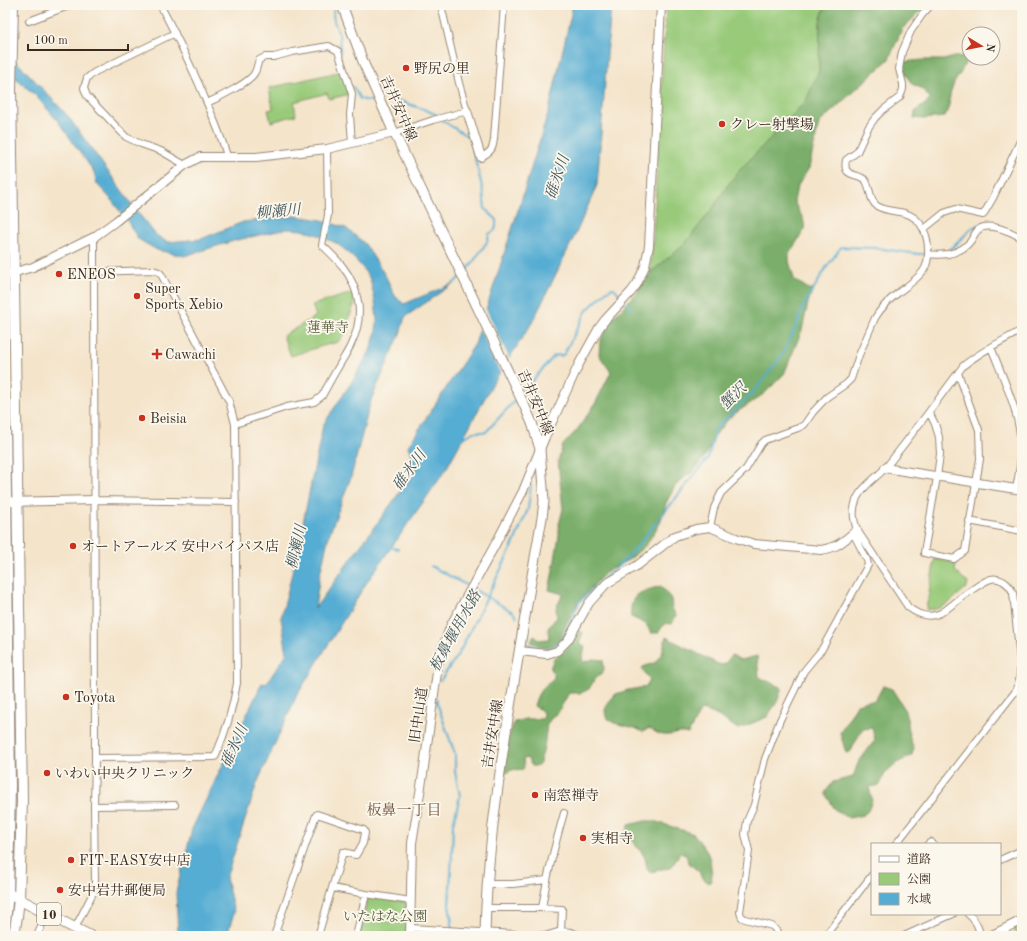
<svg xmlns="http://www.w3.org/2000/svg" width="1027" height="941" font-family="'Old Standard TT','Noto Serif JP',serif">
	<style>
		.green { fill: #99ca7a; stroke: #6a7a4c }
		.forest { fill: #7aae6a; stroke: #5a6c44 }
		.water { fill: #56add3; stroke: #486c78 }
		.pier { fill: #f4e4ca }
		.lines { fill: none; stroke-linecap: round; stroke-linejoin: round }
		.stream { stroke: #56add3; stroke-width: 2 }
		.minor-casing { stroke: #988774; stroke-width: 8 }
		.tertiary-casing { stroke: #988774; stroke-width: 10 }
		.secondary-casing { stroke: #988774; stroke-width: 11 }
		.primary-casing { stroke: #988774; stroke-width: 12 }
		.trunk-casing { stroke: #988774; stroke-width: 12 }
		.minor { stroke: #fff; stroke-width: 6 }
		.tertiary { stroke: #fff; stroke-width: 8 }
		.secondary { stroke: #fff; stroke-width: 9 }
		.primary { stroke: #fff; stroke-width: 10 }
		.trunk { stroke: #fff; stroke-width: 10 }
		.poi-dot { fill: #c8321e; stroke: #fbf7ec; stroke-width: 1.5 }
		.labels { text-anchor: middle; stroke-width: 3.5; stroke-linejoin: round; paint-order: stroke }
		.shield { fill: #fbf7ec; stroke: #75685c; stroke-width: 1 }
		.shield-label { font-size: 13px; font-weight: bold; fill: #3b2a1e }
		.poi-label { font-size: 14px; fill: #3b2a1e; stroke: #fbf7ec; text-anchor: start }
		.street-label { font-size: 14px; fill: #3b2a1e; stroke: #fbf7ec }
		.park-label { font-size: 14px; fill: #575a3a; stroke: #fbf7ec }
		.water-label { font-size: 15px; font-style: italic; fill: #44585d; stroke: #fbf7ec }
		.neighbourhood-label { font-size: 15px; fill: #765743; stroke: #fbf7ec }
	</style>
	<rect width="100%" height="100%" fill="#fbf7ec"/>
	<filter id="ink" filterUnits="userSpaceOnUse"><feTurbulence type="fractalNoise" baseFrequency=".025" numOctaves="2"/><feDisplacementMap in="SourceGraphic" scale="8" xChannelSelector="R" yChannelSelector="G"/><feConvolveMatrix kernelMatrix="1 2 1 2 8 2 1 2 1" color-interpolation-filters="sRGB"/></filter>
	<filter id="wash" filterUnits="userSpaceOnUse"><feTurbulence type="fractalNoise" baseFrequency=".012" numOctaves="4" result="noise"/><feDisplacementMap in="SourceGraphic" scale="16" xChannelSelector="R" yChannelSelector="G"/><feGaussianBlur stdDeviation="0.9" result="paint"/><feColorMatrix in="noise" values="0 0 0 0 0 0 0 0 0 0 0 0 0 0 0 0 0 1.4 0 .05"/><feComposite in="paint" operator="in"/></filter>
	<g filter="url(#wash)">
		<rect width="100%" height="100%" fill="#f4e4ca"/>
		<path class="green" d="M666,5h159l-5,17 -1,49 -13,30 -69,72 -12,16 -12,19 -29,37 -34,28 3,-31z
			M342,71l8,23 -21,5 -2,-6 -33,9 2,13 -25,7 -3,-12 5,-1 -4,-21z
			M352,293l3,10 -4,9 -6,21 -7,9 -19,5 -28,9 -8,-20 20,-12 13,-8 -4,-11z
			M935,559l21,4 -1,8 13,12 -1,4c-11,9 -25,26 -41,22z
			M370,898l35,4 3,4 -2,29 -32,-4 -1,5h-13l7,-36z
			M1022,923v13h-6l-2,-9z"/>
		<path class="forest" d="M825,5h102l-25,24 -13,30 -70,64 -10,45 -12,19 -3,14 4,9 5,8 2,11 -16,25v7l5,18 2,2 16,10 -4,12 -6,27 -18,44 -19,19 -35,24 -15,18 -8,18 -13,18 -9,6 -10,9 -9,17 -6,20 -14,22 -16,14 -23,12 -29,31 -10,18 -8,20 -11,7h-8l-10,-5 3,-7 4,5 11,-1 -1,-11 9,-11 -1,-9 7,-14 -14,-4 5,-24 5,-31v-11l4,-15 -5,-48 5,-16 14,-15 18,-26 16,-32 -12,-17 1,-14 12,-22 27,-30 11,-16 34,-28 29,-37 12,-19 12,-16 69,-72 13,-30 1,-49z
			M964,56l3,3 -6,13 -7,11 -4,12 -1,10 -4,12 -22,2 -9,-1 1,-6 16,-13 -10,-11 -9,-4 -6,-9 -4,-13 21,-2h21l10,-3z
			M661,586l5,7 5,5 1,10 4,7 -4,9 -7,-1 -7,10h-7l-5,-9 -15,-7c-2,-25 11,-25 30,-31z
			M579,630l4,3 -4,10 6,3 -3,15 2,1 9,-3 10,1 1,9 -2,5 -6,3 -7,12 -8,4h-12l-3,5 -8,15 -4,2 -7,9 -3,24 -4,15 -2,3h-6l-5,-8 -4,1 1,8 -2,3c-8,-1 -11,-1 -17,4l-3,-3 3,-22 9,-27 11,-3h18l1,-4 -3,-5 -7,-4c4,-15 8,-18 20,-28v-4l-4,-5 4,-11c13,-6 18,-17 25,-28z
			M666,637l52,27 6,1 8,-10 9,5 16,-4 2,21 23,11 -5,14 -10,15 -29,12c-11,-7 -23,-17 -37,-19l-13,24c-12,-3 -11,1 -20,1 -7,1 -13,-3 -19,-7l-6,4 -8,-4 -21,-5 -8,-6 -1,-7 5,-11 6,-5 12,-4 17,-3 5,-7 -8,-11 1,-2 13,-5 6,-9z
			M883,686l9,3 12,19 4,15 2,16 4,9 -2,7 -17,9 -10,9 -5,12 -11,2 3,14 -4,10 -5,4 -14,3 -13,-7 -11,-18 8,-11 20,-5 5,-14 17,-23 -3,-12 -10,1 -11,22 -5,2 -6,-20c5,-10 12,-18 17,-29l11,-3h7z
			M645,821h9l40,13 13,18 3,7 2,16 -1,5 -2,3 -8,-6 -1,-4 -12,-11 -2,-7 -6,-2 -9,15 -9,1 -12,4c-5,-6 -3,-9 -5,-15 -5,-11 -21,-19 -17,-33z"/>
		<path class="water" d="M572,5h39l-14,180 -20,46 -45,92 -39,60 -48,88 -78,111 -70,113 -40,88 -31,95 8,34 -7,24h-49l-2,-44 16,-63 70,-146 4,1 21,-31 -6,-35 15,-61 27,-132 28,-42 19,-32 6,-19 1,-12 -2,-19 -5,-22 -8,-12 -13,-14 -13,-10 -20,-9 -14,-4 -15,-1 -50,11 -53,16 -27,-6 -19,-11 -10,-17 -18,-24 -13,-14 -3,-12 -36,-51 -23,-26 -30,-26v-17l20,18 42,45 72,99 17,21 11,7 34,-3 42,-17 52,-6 27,4 24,8 19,16 20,31 10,21 9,8 50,-21 -49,34 -5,17 -29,66 -20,77 -22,58 -9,39 -5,34 101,-138 -8,-24 67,-102 47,-146 27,-88 23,-100z"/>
		<path class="pier" d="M485,307l25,53 -9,14 -22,-48z"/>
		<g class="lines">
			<path class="stream" d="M334,5l-1,9 1,7 5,13 1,13 1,4
				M353,87l7,12 11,2
				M388,97l38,13 11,5
				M443,121l27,17 13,53 2,18 11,10v7l-1,4 -6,4 -2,8 -16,23 -6,7
				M948,252l24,-24 12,-5
				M453,284l7,-7
				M627,303l5,6
				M521,394l33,-38 4,-1 3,1 3,-2 23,-44 20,-19 5,-3 3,1 5,6
				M462,439l11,-7h13l31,-34
				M389,547l9,2
				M431,566l35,19
				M475,590l38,22 4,5
				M526,641l1,3 12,5 10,1 14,-11 16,-37 52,-48 77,-96 8,-30 36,-34 29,-37 15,-30 7,-20 23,-39 15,-21 35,1 42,6h9
				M440,681l19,-28 54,-108 15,-36 3,-24
				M437,699v4l18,51v18l5,24 -7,28 -1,29 -3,52 3,17v14"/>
		</g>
	</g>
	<g filter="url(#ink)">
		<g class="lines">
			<defs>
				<path id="minor" d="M160,5c14,25 26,51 38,77 10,24 22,49 29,74
					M29,21l42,-16
					M175,33l-80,39 -8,6 -3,10 3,8 39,41 15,7 20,7 24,14
					M207,103c11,-5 44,-21 48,-31 2,-3 2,-8 4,-12l6,-3h9l18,-5 37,-6 9,5 14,43 -2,21 2,28
					M394,133l39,-13 34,-9 -8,-28 -18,-78
					M481,157c10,-5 12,-8 13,-18l10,-134
					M924,229l20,-16 12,-4 27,6 10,-17 29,-61
					M928,254c15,2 31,0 41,-11 4,-4 5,-10 9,-13 10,-9 34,2 44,8
					M94,272l59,-2 6,2 2,2 68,127 6,23 2,259c-4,25 -12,51 -22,74l-120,1
					M991,347c13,34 31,69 30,106 0,12 -3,24 -5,36
					M929,412l6,12 4,13 1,17 -3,23 -13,76 30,6 11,-8 15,-92 -1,-29 -21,-57
					M235,424l52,-17 27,-5 8,-6c6,-11 12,-22 18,-32 4,-7 9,-14 12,-22 12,-25 8,-53 -9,-75 -6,-8 -14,-15 -21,-22l6,-30 -1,-66
					M95,500l141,2
					M969,521l53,10
					M710,527l4,-19 7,-15 25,-24 15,-25 4,-4 33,-12 6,-3 9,-13 14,-15 19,-13 5,-5 8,-24 16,-37c6,-10 14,-18 23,-25 7,-6 23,-16 27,-25 2,-4 3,-10 3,-14 1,-17 -6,-37 -24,-41 -8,-2 -19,-2 -27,-7 -8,-6 -6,-17 -11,-25 -7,-9 -24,-2 -20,-21l11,-8 11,-24 7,-10 8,-8 17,-13 2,-5 1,-3v-5l-4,-15 3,-17 9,-21 11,-16 9,-10
					M94,806l81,-1
					M896,844l119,-152 3,-8 2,-9v-15l-7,-67c-2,-5 -5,-9 -10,-12 -4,-2 -8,-3 -12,-2 -12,3 -36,24 -47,32 -12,8 -25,5 -36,-4l-51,-77c-4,-12 -5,-20 0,-32 7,-14 21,-21 30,-32 26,-33 51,-66 76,-100 18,-15 39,-25 59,-36
					M928,844l3,-2 2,2
					M1000,860l22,-10
					M487,884h26l34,-4
					M332,888l34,6 45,7
					M486,908h56
					M968,914c8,6 10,13 13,22
					M75,928l18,-35 2,-6v-6l-1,-75 1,-48 -1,-521
					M410,928l106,6 18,2 14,-1 13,-4 10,1 9,4
					M561,931l1,-22 -20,-1c5,-32 13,-64 22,-95
					M276,932l13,4
					M37,936l10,-23
					M274,936l42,-121 1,-1 47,16 1,3 -2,10 -7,12 -13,-3 -11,36 -14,48
					M356,936l10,-42
					M780,936l-6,-8 -2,-2 -27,-7c-4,-1 -4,-3 -5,-7l9,-61 -4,-17 2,-13 7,-16 11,-46 15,-39 24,-49 18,-22 46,-84 -1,-5 -14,-27
					M825,936l47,-61
					M904,936l49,-22"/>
				<path id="tertiary" d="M467,111l14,46
					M5,275l28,-8 61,-30 22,-16 69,-56 15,-8h56l71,-8 67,-16
					M885,468l137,22
					M6,502l89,-2
					M519,651l28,3 10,-3 11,-11 21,-37 17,-19 32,-19 37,-29 21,-7 14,-2 26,11 18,6 67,6c17,-2 23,-10 36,-20
					M410,936l2,-93 11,-69 15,-109 4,-16 9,-24 45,-82 27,-52 22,-54 34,-73 20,-36 6,-8 26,-28 6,-8 8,-18 4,-20 12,-241
					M990,936l32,-16"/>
				<path id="secondary" d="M342,5l22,59 27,62 134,281 7,16 8,26 4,52 -2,17c-12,67 -23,134 -34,201 -11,72 -22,144 -23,217"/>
				<path id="primary" d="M5,892l85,44"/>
				<path id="trunk" d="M13,5l-2,84 11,711 -3,99 -2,17 -3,20
					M5,427l5,358 -2,108 -3,29"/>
			</defs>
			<use href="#minor" class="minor-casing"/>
			<use href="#tertiary" class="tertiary-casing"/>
			<use href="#secondary" class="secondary-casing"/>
			<use href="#primary" class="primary-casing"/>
			<use href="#trunk" class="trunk-casing"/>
			<use href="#minor" class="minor"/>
			<use href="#tertiary" class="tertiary"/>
			<use href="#secondary" class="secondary"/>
			<use href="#primary" class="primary"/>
			<use href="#trunk" class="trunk"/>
		</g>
	</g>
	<g class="poi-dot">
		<circle cx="406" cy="68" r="4"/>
		<circle cx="722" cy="124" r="4"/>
		<circle cx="59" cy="274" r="4"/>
		<circle cx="137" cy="296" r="4"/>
		<path d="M155 348h4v4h4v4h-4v4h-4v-4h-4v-4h4z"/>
		<circle cx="142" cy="418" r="4"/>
		<circle cx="73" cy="546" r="4"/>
		<circle cx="66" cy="697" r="4"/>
		<circle cx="47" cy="773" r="4"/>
		<circle cx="535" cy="795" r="4"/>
		<circle cx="583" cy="838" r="4"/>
		<circle cx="71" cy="860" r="4"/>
		<circle cx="60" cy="890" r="4"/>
	</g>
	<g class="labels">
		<rect class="shield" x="37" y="903" width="24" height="22" rx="3"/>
		<g class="shield-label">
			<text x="49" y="919">10</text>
		</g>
		<g class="poi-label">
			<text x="414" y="73">野尻の里</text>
			<text x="730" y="129">クレー射撃場</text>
			<text x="67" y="279">ENEOS</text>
			<text x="145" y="293">Super<tspan x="145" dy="16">Sports Xebio</tspan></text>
			<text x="165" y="359">Cawachi</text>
			<text x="150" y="423">Beisia</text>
			<text x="81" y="551">オートアールズ 安中バイパス店</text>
			<text x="74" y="702">Toyota</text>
			<text x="55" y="778">いわい中央クリニック</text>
			<text x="543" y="800">南窓禅寺</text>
			<text x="591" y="843">実相寺</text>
			<text x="79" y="865">FIT-EASY安中店</text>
			<text x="68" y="895">安中岩井郵便局</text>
		</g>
		<g class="street-label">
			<text transform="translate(399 108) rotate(66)" y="5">吉井安中線</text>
			<text transform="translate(536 402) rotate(67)" y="5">吉井安中線</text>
			<text transform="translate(418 715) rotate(-82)" y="5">旧中山道</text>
			<text transform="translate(492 734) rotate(-81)" y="5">吉井安中線</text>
		</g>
		<g class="park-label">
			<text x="328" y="332">蓮華寺</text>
			<text x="385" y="921">いたはな公園</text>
		</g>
		<g class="water-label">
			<text transform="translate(557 177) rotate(-71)" y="5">碓氷川</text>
			<text transform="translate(278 211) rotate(-5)" y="5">柳瀬川</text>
			<text transform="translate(733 396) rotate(-44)" y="5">蟹沢</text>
			<text transform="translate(409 470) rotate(-54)" y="5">碓氷川</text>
			<text transform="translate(296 547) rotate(-77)" y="5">柳瀬川</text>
			<text transform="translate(455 631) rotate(-61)" y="5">板鼻堰用水路</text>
			<text transform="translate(234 746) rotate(-66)" y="5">碓氷川</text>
		</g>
		<g class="neighbourhood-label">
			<text x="404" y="815">板鼻一丁目</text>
		</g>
	</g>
	<rect width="1027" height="941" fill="none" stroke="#fbf7ec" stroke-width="20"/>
	<rect x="871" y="843" width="130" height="72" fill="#fbf7ec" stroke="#aea59a"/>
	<rect x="879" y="856" width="20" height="6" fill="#ffffff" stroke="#aea59a"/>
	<text x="907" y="863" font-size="12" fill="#3b2a1e">道路</text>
	<rect x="879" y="873" width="20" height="12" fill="#99ca7a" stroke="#aea59a"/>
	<text x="907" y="883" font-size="12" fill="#3b2a1e">公園</text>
	<rect x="879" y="893" width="20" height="12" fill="#56add3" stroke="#aea59a"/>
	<text x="907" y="903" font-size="12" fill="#3b2a1e">水域</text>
	<g transform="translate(981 46) rotate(100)"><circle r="19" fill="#fbf7ec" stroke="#aea59a"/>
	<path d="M0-3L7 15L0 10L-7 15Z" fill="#c8321e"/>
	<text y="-6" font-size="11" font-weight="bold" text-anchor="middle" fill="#3b2a1e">N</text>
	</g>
	<path d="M28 44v6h100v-6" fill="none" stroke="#3b2a1e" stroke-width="2"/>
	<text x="34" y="44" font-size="12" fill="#3b2a1e" stroke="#fbf7ec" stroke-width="3" paint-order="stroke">100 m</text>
</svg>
